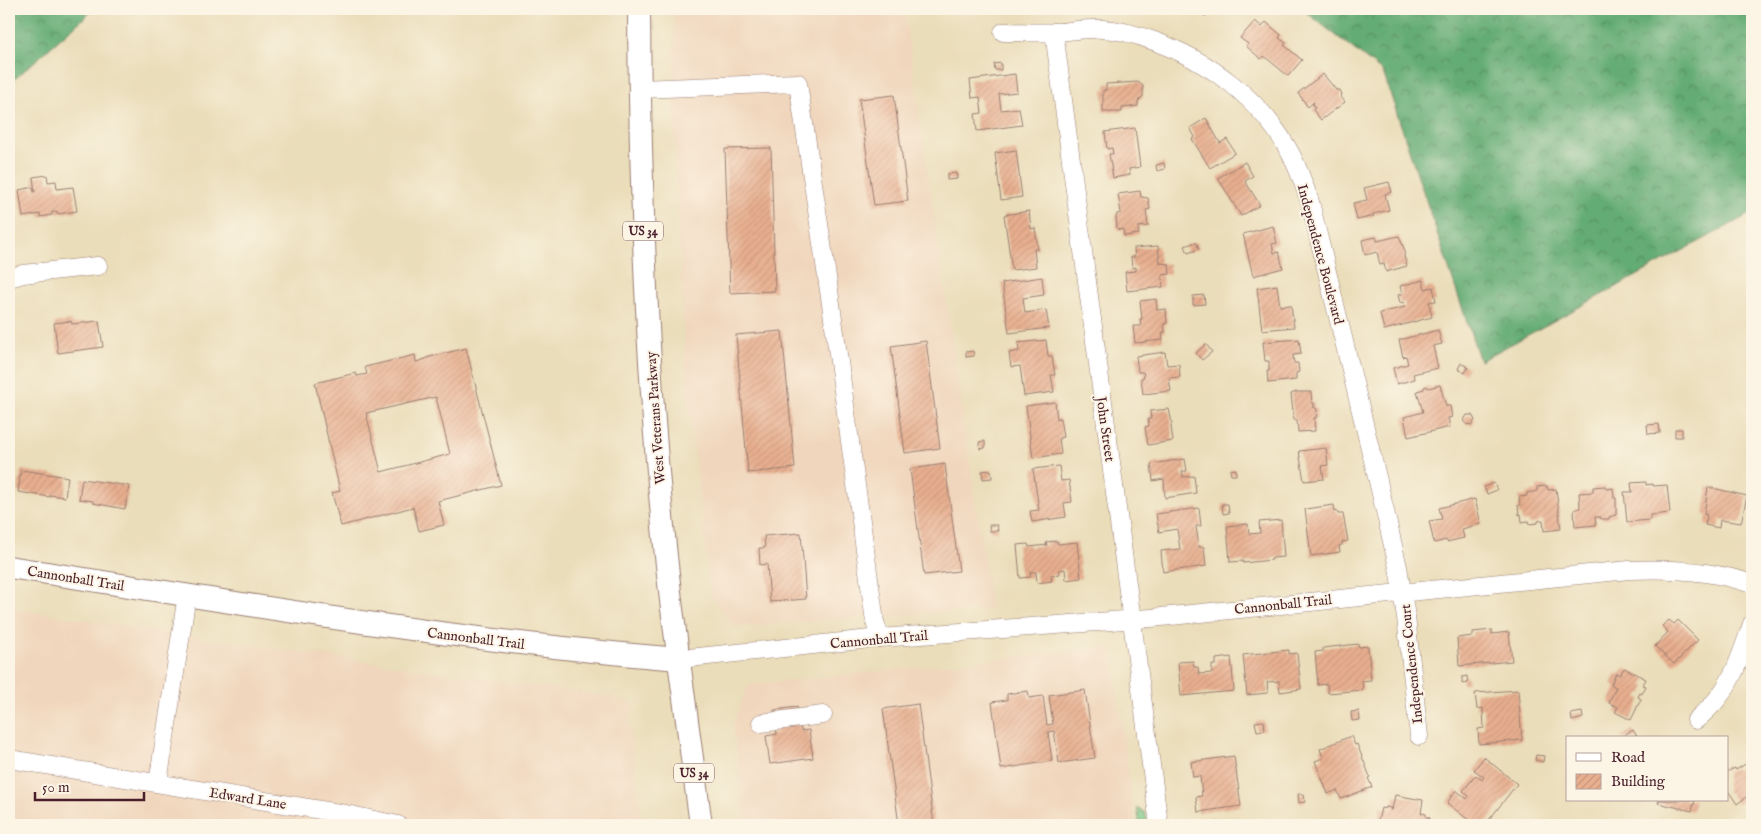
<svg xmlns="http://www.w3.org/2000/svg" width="1761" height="834" font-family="'IM FELL English',serif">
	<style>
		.built { fill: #f0d6bc }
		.grass { fill: url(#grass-dots); stroke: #627459 }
		.forest { fill: url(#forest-crowns); stroke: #566650 }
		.building { fill: url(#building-hatch); fill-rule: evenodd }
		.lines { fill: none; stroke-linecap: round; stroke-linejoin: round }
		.minor-casing { stroke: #9a7e72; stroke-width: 19 }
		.major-casing { stroke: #9a7e72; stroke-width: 24 }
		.minor { stroke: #fff; stroke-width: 18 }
		.major { stroke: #fff; stroke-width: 22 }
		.labels { text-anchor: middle; stroke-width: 4; stroke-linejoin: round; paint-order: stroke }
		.shield { fill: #fcf5e5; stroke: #7f5f63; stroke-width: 1 }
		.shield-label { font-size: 12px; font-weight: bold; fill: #4a1f2b }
		.street-label { font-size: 14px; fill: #4a1f2b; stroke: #fcf5e5 }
	</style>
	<defs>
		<pattern id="grass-dots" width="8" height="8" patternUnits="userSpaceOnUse" patternTransform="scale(1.25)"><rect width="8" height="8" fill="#7ac887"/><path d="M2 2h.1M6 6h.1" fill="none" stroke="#6bab75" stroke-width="1.8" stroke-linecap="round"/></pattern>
		<pattern id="forest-crowns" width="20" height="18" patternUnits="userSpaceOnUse" patternTransform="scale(1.25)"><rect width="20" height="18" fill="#63ac74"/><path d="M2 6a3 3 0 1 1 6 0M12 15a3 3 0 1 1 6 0" fill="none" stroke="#548b5f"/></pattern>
		<pattern id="building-hatch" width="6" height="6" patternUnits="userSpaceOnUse" patternTransform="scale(1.25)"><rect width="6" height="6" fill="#e8af8f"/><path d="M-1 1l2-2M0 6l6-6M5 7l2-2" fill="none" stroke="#c8967c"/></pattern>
	</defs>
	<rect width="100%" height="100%" fill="#fcf5e5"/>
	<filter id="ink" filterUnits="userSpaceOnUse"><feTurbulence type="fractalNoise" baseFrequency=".02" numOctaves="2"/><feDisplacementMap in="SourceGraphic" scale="10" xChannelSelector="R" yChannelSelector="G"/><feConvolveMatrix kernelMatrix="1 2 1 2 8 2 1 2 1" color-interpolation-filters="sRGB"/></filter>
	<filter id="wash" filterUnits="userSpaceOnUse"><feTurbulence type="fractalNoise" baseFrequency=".0096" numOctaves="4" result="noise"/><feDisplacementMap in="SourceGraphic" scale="20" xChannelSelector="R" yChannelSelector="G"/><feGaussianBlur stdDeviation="1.12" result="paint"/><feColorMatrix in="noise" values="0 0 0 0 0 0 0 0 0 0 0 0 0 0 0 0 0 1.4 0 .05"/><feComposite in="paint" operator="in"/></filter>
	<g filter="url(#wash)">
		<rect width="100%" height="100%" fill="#eaddb9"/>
		<path class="built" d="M674,9h230l87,600 -257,18 -23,-31 -24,-209 -12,-222z
			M9,608l159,25 445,64 22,7 -6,18 14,103h-634z
			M1112,647l23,178h-390l-12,-101 15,-39z"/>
		<path class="grass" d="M1137,807l8,6 3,12h-8z"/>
		<path class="forest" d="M9,9h85l-85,75z
			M1302,9h450v204l-272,148 -97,-289z"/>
		<g id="blocks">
			<path class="building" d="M1183,9h26l-3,7 -15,-6v2z
				M1255,21l7,6 4,-5 15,13 -2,3 7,5 -2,2 18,15 -14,16 -24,-20 -3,3 -15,-13 2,-2 -8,-6z
				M1001,63v7h-6l-1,-6z
				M1015,74l2,18 -18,2 2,16 18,-2 3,17 -45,6 -2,-17 7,-1 -2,-16 -8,1 -2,-18z
				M1323,74l13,16h4l2,4 -1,3 4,5 -24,18 -8,-10 2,-2 -2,-3 1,-3 -6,5 -10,-14z
				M1138,82l5,4v10l-5,5v5l-16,2v4h-19v-22h3v-6z
				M894,95l14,106 -34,4 -15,-106z
				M1206,118l14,25 7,-4 8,14 -25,15 -18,-29 3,-2 -5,-9z
				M1135,128l5,39 -11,2 1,6 -17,3 -4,-24h4l-1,-6 -5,1 -2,-17z
				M771,148l4,143 -45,2 -5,-144z
				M1016,150l6,47 -21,3 -6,-47z
				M1245,162l8,14 -8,5 15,24 -19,11 -23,-38z
				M1164,163l1,6 -8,2 -1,-6z
				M956,173l1,6 -10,1v-6z
				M47,175l1,7 8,-1 1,8 16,-2 4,24 -20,3v-3l-2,1h-3v3l-12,2v-3l-17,3 -4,-27 14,-3 1,5h1l-2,-15z
				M1389,182l3,10 -7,2 4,16 -16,4 1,2 -17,4 -4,-17 14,-3 -3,-12z
				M1140,191l1,6 7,1 2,11 -4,1 2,16 -10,1 1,7 -15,2 -1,-7 -4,1 -2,-2 -1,-11 1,-3 4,-1 -3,-19z
				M1029,211l2,18 4,-1 3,21h-4l2,18 -24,3 -8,-55z
				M1273,226l4,17 -5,1 2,9 5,-1 4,16 -30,8 -10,-42z
				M1399,236l6,15 -1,5 3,10 -21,6 -2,-8 -4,1 -3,-13 -12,3 -3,-15 14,-3 1,4z
				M1196,242l3,7 -11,4 -3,-7z
				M1158,246l2,17 9,1 1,10 -8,1 1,12 -36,4 -2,-19 11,-1v-4l-4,1 -1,-11h4l-1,-9z
				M1042,277l2,18 -21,3 2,15 21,-3 3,18 -40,5 -7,-50z
				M1423,280l2,9 8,-2 3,14 -7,1 3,15 -48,13 -4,-17 25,-6 -1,-5 -4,1 -2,-8 4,-1 -2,-8z
				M1277,285l3,21 11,-1 3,22 -32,3 -5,-42z
				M1204,295l1,9 -12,1v-9z
				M1156,299l1,11 9,-1 1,14 -3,1 1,8h-3l1,8 -28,3 -2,-17h8l-1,-7h2l-2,-18z
				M71,321l1,3 27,-3 4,26 -45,6 -4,-30z
				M1438,330l4,14 -9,2 5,22 -25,6 2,5 -18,5 -4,-16 15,-4 -2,-8 -3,1 -4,-17z
				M782,331l13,137 -47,5 -12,-138z
				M1299,339l2,15 -8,1 1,8h4l1,9 -3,1v7l-28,3 -1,-12h2v-10h-4l-2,-19z
				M1046,340l2,16h4l3,19h-4l3,17 -30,4 -4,-30 -9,1 -2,-14 10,-2 -1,-8z
				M926,341l14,107 -35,5 -14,-107z
				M1206,344l6,8 -10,8 -6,-7z
				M466,348l35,137 -63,16 6,24 -25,6 -6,-24 -72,19 -9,-33 8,-2 -25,-108 41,-10 1,3 10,-2 -2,-7 50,-12 1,7 10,-3v-1zM436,397l14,57 -69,18 -15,-59z
				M973,351l1,5 -8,1v-5z
				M1165,352l2,13 12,-1 1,13 -11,1 2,13 -28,3 -2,-16 3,-1 -1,-5h-5l-2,-16z
				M1461,363l7,4 -3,6 -7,-4z
				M1440,385l6,21h4l2,11 -4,1 2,9 -42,10 -4,-20 19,-5 -6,-21 7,-2v-2l3,-1 1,2z
				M1296,392h15l1,11h2v5h2l1,2 -1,8h-2l1,13 -17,1 -1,-12h-3l-3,-26z
				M1055,402l2,17 3,-1 3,19 -4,1 2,16 -28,4 -7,-52z
				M1169,409l3,14 -1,3 2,15 -25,4 -3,-18 4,-1 -1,-7h3l-1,-8z
				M1467,415h5l3,5 -3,5 -6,-1 -2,-4z
				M1659,424l1,9 -12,1 -1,-9z
				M1675,429h7v8h-7z
				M985,441v7l-5,1 -1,-7z
				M1752,441v10l-5,-5z
				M1326,448l2,17 -6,1 2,13 -20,2 -5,-30z
				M1185,459l2,12h-5l1,6 11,-1 2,17 -31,5 -1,-19 -11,2 -2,-17z
				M945,464l14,107 -35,4 -14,-106z
				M1059,466l2,15 8,-1 3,22 -8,1 2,14 -34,5 -2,-11 9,-1 -6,-41z
				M1236,469v6h-5l-1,-5z
				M21,470l47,7 -3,20 -15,-2v2l-32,-5z
				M991,470l1,8 -9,1 -1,-8z
				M82,479l47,7 -4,23 -32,-6v-2l-14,-2z
				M1646,482v3l7,-1v2l14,-1 3,28 -20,2v5l-23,2 -3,-30h8l-1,-9z
				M1494,483l3,7 -10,4 -3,-7z
				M1547,486l1,4 8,-1 5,40 -17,2 -1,-11 -5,1v2l-9,1 -1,-3 -6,1 -1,-8 -2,1 -1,-10h2l-1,-8 8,-1v-3l10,-2v-4z
				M1605,486l1,3 7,-1 1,10h2v17l-7,2v2h-8l-1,-2h-5l1,8 -21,2 -1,-17 6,-2 -1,-15 14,-1v-5z
				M1708,487l39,9 -6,27 -21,-3 -1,8 -14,-3 2,-10 -3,-1z
				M1475,499l6,25 -19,5 2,9 -17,4 -1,-2 -12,3 -5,-22 13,-2 -3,-11z
				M1222,504h6l1,9 -6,1z
				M1334,505l1,7 2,-1 1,3h5l5,27 -6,1v3l-3,1 1,6 -29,4 -6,-47z
				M1199,508l2,18h-5l3,21h5l2,19 -43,6 -2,-21 19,-2 -3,-20 -18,3 -3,-18z
				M1281,520l3,37 -12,1v2l-29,3v-2l-13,1 -3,-36 21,-2 1,10 11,-1 -1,-11z
				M989,525h8l1,6h-8z
				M801,533l5,66 -36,3 -3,-38 -7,1 -1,-17h6l-1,-12z
				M1057,541l1,3 19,-2 4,36 -15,2 -1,-11 -6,1 1,4 -9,1 1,6 -15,2 -1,-11h-6l1,5 -11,1 -3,-33 11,-1 1,3 18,-2 -1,-3z
				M1669,620l5,4 4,-4 20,20 -24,24 -19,-18 13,-14 -6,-6z
				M1492,630v4l17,-2 3,29 -53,5 -2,-28 16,-2v-4z
				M1358,644l1,3 9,-1 3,34 -9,1 1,9 -35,3 -1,-9 -9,1 -3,-33 8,-1v-3z
				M1289,650v4l8,-1 4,36 -21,3 -1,-11 -12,1 1,11 -21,2 -4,-40z
				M1231,657l3,34 -53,5 -3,-34 15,-1 1,6h4l1,7 13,-1v-8h4v-6z
				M1624,668l22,11 -3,6 3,1 -4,8 -2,-1 -2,4 3,2 -10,21 -16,-8 3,-5 -9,-4 7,-16 -5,-2 5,-12 4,2z
				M1467,676l1,7 -6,1v-7z
				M1085,690l10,68 -36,5 -5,-32 -6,1 4,29 -51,8 -9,-67 15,-2v-6l21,-3 1,7 14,-2 4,29 6,-1 -4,-29z
				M1518,690l4,50 -43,4 -1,-15 6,-1 -1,-20 -6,1 -2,-16z
				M918,704l16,121h-35l-16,-116z
				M797,707l4,24 8,-1 4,28 -43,6 -4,-28 11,-2 -3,-24z
				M1359,711l1,9 -8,1 -1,-9z
				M1582,712l1,6 -11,3 -1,-7z
				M1264,721l1,9 -8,1 -2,-9z
				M1633,730l5,8h-19z
				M1351,736l4,9 2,-1 13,33 -2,1 4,9 -31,12 -4,-9 -9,4 -13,-33 8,-3 -3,-9z
				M1536,755l8,1 -1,6 -8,-2z
				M1234,756l7,50 -43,6 -2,-15 6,-1 -2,-20 -7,1 -2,-15z
				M1484,757l33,27 -32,41h-10l-28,-22 9,-13 11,9 2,-3 -6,-5 13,-16 6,5 2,-3 -10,-7z
				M1747,763l5,8v25l-3,2 -1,-2 -11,8 -8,-12 -2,1v-21l8,-4 1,2z
				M1298,794h6l1,8 -6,1z
				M1395,795l28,5 -2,13 5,1v3l4,1 -1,7h-52l4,-17 4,1 1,-2 5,1 -1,2h2z
				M1659,800h36l-3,11 -34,-8z
				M1218,822v3h-13v-1z"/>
		</g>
	</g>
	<g filter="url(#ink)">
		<use href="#blocks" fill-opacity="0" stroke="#9a7e72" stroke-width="1"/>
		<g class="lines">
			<defs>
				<path id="minor" d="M1003,32c18,0 36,1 54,0 15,-1 31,-4 46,-3 17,1 35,6 51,12 55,20 105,57 134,108 10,17 16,36 22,53l68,279 20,86 8,50 13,119
					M1054,32l105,793
					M639,89l159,-6 33,221 44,318 5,16
					M9,278l14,-4 75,-8
					M679,659l201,-21 271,-20 478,-48c41,-2 83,0 123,14
					M1696,720c8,-7 16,-14 22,-22 17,-21 25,-49 34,-74
					M761,723l62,-8
					M9,759l342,56 47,10
					M158,783l29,-188"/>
				<path id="major" d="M639,9c1,200 9,401 33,600 9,72 19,144 29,216
					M9,567c223,35 445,74 670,92"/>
			</defs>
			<use href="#minor" class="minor-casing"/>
			<use href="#major" class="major-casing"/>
			<use href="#minor" class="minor"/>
			<use href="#major" class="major"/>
		</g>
	</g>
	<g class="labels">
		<g class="shield">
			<rect x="623" y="221.5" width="40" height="19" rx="4"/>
			<rect x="674" y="763.5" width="40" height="19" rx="4"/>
		</g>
		<g class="shield-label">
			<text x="643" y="235">US 34</text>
			<text x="694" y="777">US 34</text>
		</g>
		<g class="street-label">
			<text transform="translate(1321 254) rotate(75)" y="5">Independence Boulevard</text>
			<text transform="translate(655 418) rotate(-94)" y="5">West Veterans Parkway</text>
			<text transform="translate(1106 429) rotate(82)" y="5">John Street</text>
			<text transform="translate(76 578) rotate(9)" y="5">Cannonball Trail</text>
			<text transform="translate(1283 604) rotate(-6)" y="5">Cannonball Trail</text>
			<text transform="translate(476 638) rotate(7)" y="5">Cannonball Trail</text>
			<text transform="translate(879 639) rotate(-5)" y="5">Cannonball Trail</text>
			<text transform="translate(1411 664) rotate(-96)" y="5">Independence Court</text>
			<text transform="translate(248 798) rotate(9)" y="5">Edward Lane</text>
		</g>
	</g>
	<rect width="1761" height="834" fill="none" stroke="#fcf5e5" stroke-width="30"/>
	<rect x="1566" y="736" width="162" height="65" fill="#fcf5e5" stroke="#b59f9b"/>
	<rect x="1576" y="753" width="25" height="8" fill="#ffffff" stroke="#b59f9b"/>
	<text x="1611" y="762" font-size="15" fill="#4a1f2b">Road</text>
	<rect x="1576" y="774" width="25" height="15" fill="url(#building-hatch)" stroke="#b59f9b"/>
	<text x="1611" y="786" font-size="15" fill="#4a1f2b">Building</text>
	<path d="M35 792v8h109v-8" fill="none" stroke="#4a1f2b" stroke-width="2.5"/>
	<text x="42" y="792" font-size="15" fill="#4a1f2b" stroke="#fcf5e5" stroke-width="4" paint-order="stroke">50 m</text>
</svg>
